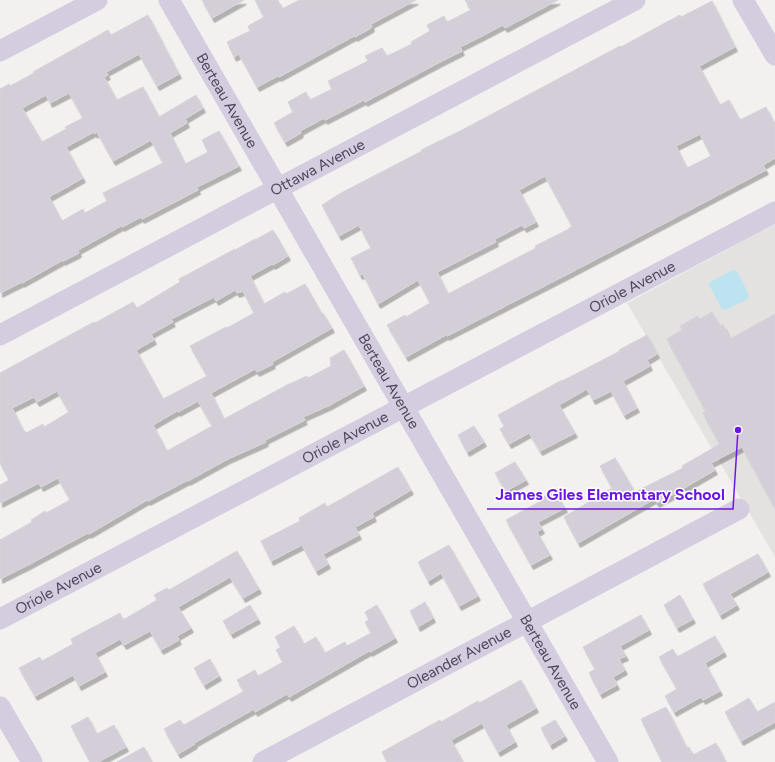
<svg xmlns="http://www.w3.org/2000/svg" width="775" height="762" font-family="Figtree,sans-serif">
	<style>
		.education { fill: #e3e2e1 }
		.green { fill: #bde3f0 }
		.building { fill: #d3ced7; stroke: #d7d3db; fill-rule: evenodd; filter: url(#shadow) }
		.lines { fill: none; stroke-linecap: round; stroke-linejoin: round }
		.minor { stroke: #d3cddf; stroke-width: 21 }
		.labels { text-anchor: middle; stroke-width: 3; stroke-linejoin: round; paint-order: stroke }
		.street-label { font-size: 15px; fill: #4e475d; stroke: #fff }
		.leader { fill: none; stroke: #6c17e4; stroke-width: 1.5 }
		.callout-dot { fill: #6c17e4; stroke: #fff; stroke-width: 1.5 }
		.callout-label { font-size: 16px; text-anchor: middle; font-weight: bold; fill: #6c17e4; stroke: #fff; stroke-width: 3; stroke-linejoin: round; paint-order: stroke }
	</style>
	<defs>
		<filter id="shadow"><feDropShadow dx="2.5" dy="4.5" stdDeviation="0" flood-color="#0004"/></filter>
	</defs>
	<rect width="100%" height="100%" fill="#f2f1ef"/>
	<path class="education" d="M775,224v333l-148,-254z"/>
	<path class="green" d="M733,270l4,1 12,24 -1,4 -22,11 -4,-1 -13,-24 1,-3z"/>
	<path class="building" d="M202,0h42l-32,18z
		M255,0h23l4,9 17,-9h117l-45,24 1,3 -1,1 -16,9 -1,-1 -75,41 -1,-1 -21,11 -18,-33 -5,3 -7,-15 23,-11 -2,-5 16,-9z
		M465,0h93l-53,28 -2,-3 -23,12 -20,10 2,4 -20,10 -77,41 -1,-2 -39,20 -1,-2 -24,13 1,2 -16,9 -11,-19 19,-11 -5,-10 18,-10 4,8 22,-11 -4,-8 40,-20 -3,-5 17,-8 5,8 25,-12 -1,-2 19,-11 -3,-6 17,-9 3,6 24,-12z
		M712,1l23,46 -36,19 21,39 9,-5 11,20 26,-13 9,17v34l-12,7 3,5 -200,105 -119,61 -1,-1 -40,22 -19,-32 18,-10 1,2 24,-14 -12,-23 -40,24 -15,-30 -3,1 -9,-17 20,-10 -12,-23 -20,11 -17,-31 19,-12 81,-42 -1,-1 41,-20 158,-84 1,1 42,-23 17,-9 1,2zM700,134l11,22 -24,12 -11,-22zM545,176l27,50 -3,2v1l-34,17 1,2 -88,46 -11,-22 59,-30 -1,-3 27,-14 2,3 12,-6 -17,-32z
		M148,15l31,59 -22,12 -18,-32 -33,18 2,3 -4,2 13,23 26,-13 16,30 37,-22 7,13 -18,11 2,4 -17,10 15,31 23,-12 -6,-12 17,-9 20,35 -42,21 1,3 -56,29 -1,-2 -19,10 -1,-1 -43,24 1,3 -16,8v-1l-41,23v-1l-22,11v-204l9,-5 1,2 24,-13 -1,-1 75,-42 3,5zM69,93l14,25 -18,9 1,2 -24,13 -20,-34 24,-13 4,8zM94,132l1,2 2,-2 16,29 38,-21 12,23 -60,30 4,8 -22,12 -2,-4 -21,12 -13,-24 34,-19 -17,-31z
		M273,230l15,26 -15,9 -1,-1 -22,12 14,28 21,-12 1,2 19,-10 17,30 1,-1 9,15 -60,34 1,2 -16,8 -2,-3 -44,24 13,26 63,-34 20,-9 1,2 23,-12 -1,-8 14,-8 20,36 -34,19 -27,12 2,3 -40,20 1,2 -38,17 -40,22v-1l-40,21 -1,-1 -58,34 -1,-1 -60,32 -28,14v-39l32,-18 -1,-2 14,-9 1,2 24,-13 -12,-22 -17,9 -2,-4 -39,20v-18l9,-5 -9,-17v-90l94,-51 1,1 38,-21 4,6 43,-26 -1,-3 56,-30v1l20,-11v1zM235,290l2,3 6,-2 11,22 -27,15 -1,-1 -36,19 17,30 -44,23 -27,-49 18,-10 -3,-6 22,-12 -2,-3 43,-22 2,4zM57,391l12,21 -25,15 -1,-3 -17,9 -1,-2 -1,1 -12,-24 22,-11 3,5zM198,401l14,25 -45,25 -14,-26 24,-14 1,1z
		M712,312l8,14 3,-2 7,15 45,-25v194l-33,-61 -31,16 4,7 -43,25 -15,8 -3,-4 -76,44 -14,-26 48,-29 -12,-22 15,-8 20,34 48,-24 -1,-2 38,-22 -17,-31 3,-2 -39,-72 15,-9 -2,-4 18,-10 2,3z
		M647,335l10,19 -10,6 3,6 -27,15 14,27 -13,7 -13,-24 -18,9 -6,-11 -28,16 16,28 -35,18 -11,-18 -20,11 -9,-15 5,-3 -7,-11 64,-35v1l58,-30 -1,-1z
		M474,426l10,16 -17,10 -9,-17z
		M515,462l11,18 -20,11 -11,-18z
		M398,467l13,23 -39,23 2,4 -19,10 4,8 -36,19 5,10 -12,7 -14,-26 -31,16 -10,-20 39,-20 -1,-3 26,-15 2,4z
		M555,491l10,17 -27,14 4,7 -5,3 13,23 -19,10 -25,-45 35,-19 -2,-2z
		M449,545l29,51 -19,10 -18,-33 -13,8 -10,-19z
		M237,551l22,38 -16,9 -13,-21 -52,30 13,21 -14,8 2,4 -18,10 -11,-19 -26,14 -4,-6 -25,14 10,19 -26,14 -6,-11 -38,21 -16,-28 21,-11 2,4 31,-17 -2,-5 49,-26 3,7 34,-20 -3,-5 13,-7 2,2z
		M758,554l10,18 -38,22 7,11 -17,10 -17,-31z
		M680,595l13,24 -16,9 -13,-23z
		M425,602l8,16 -15,9 -8,-16z
		M250,605l8,14 -27,15 -8,-13z
		M377,605l18,33 -25,14 -1,-1 -80,46 -2,-3 -32,18 -1,-3 -60,34 1,1 -17,10 -14,-25 16,-9 4,5 60,-34 -7,-11 18,-10 3,6 25,-14 -7,-12 5,-3 -6,-10 19,-11 10,18 12,-7 9,16 20,-11 2,4 24,-13 -6,-11 4,-2 -4,-8z
		M641,615l8,15 -29,16 6,10 -7,3 6,11 -12,7 4,8 -17,9 -11,-21 6,-4 -12,-22z
		M715,636l9,16 -19,11 15,28 -17,9 -2,-3 -27,15 -9,-16 12,-7 -18,-32 14,-8 4,8z
		M210,659l9,17 -15,9 -10,-17z
		M521,680l15,28 -30,17 9,17 -17,10 -16,-29 -31,17 12,22h-76l-5,-10 58,-32 1,2 37,-21 1,2z
		M749,698l8,14 18,-10v20l-34,19 -16,-29z
		M666,707l21,41 2,-1 4,8 23,-12 10,19h-64l-21,-43z
		M88,717l9,17 17,-9 12,22 -28,15h-8l-19,-36z
		M555,720l10,16 -15,9 -9,-17z
		M144,747l8,15h-35z"/>
	<g class="lines">
		<g class="minor">
			<path id="s1" d="M169,0l439,762"/>
			<path d="M743,0l32,55"/>
			<path d="M0,51l97,-51"/>
			<path id="s2" d="M0,335l635,-335"/>
			<path id="s3" d="M0,619l775,-407"/>
			<path d="M0,707l32,55"/>
			<path id="s4" d="M263,762l476,-253"/>
		</g>
	</g>
	<g class="labels">
		<g class="street-label">
			<text dy="5" stroke="none"><textPath href="#s1" startOffset="116">Berteau Avenue</textPath></text>
			<text dy="5" stroke="none"><textPath href="#s2" startOffset="359">Ottawa Avenue</textPath></text>
			<text dy="5" stroke="none"><textPath href="#s3" startOffset="714">Oriole Avenue</textPath></text>
			<text dy="5" stroke="none"><textPath href="#s1" startOffset="440">Berteau Avenue</textPath></text>
			<text dy="5" stroke="none"><textPath href="#s3" startOffset="390">Oriole Avenue</textPath></text>
			<text dy="5" stroke="none"><textPath href="#s3" startOffset="66">Oriole Avenue</textPath></text>
			<text dy="5" stroke="none"><textPath href="#s4" startOffset="222">Oleander Avenue</textPath></text>
			<text dy="5" stroke="none"><textPath href="#s1" startOffset="764">Berteau Avenue</textPath></text>
		</g>
	</g>
	<path class="leader" d="M738 430L733 509H487"/>
	<circle class="callout-dot" cx="738" cy="430" r="4"/>
	<g class="callout-label">
		<text x="610" y="500">James Giles Elementary School</text>
	</g>
</svg>
